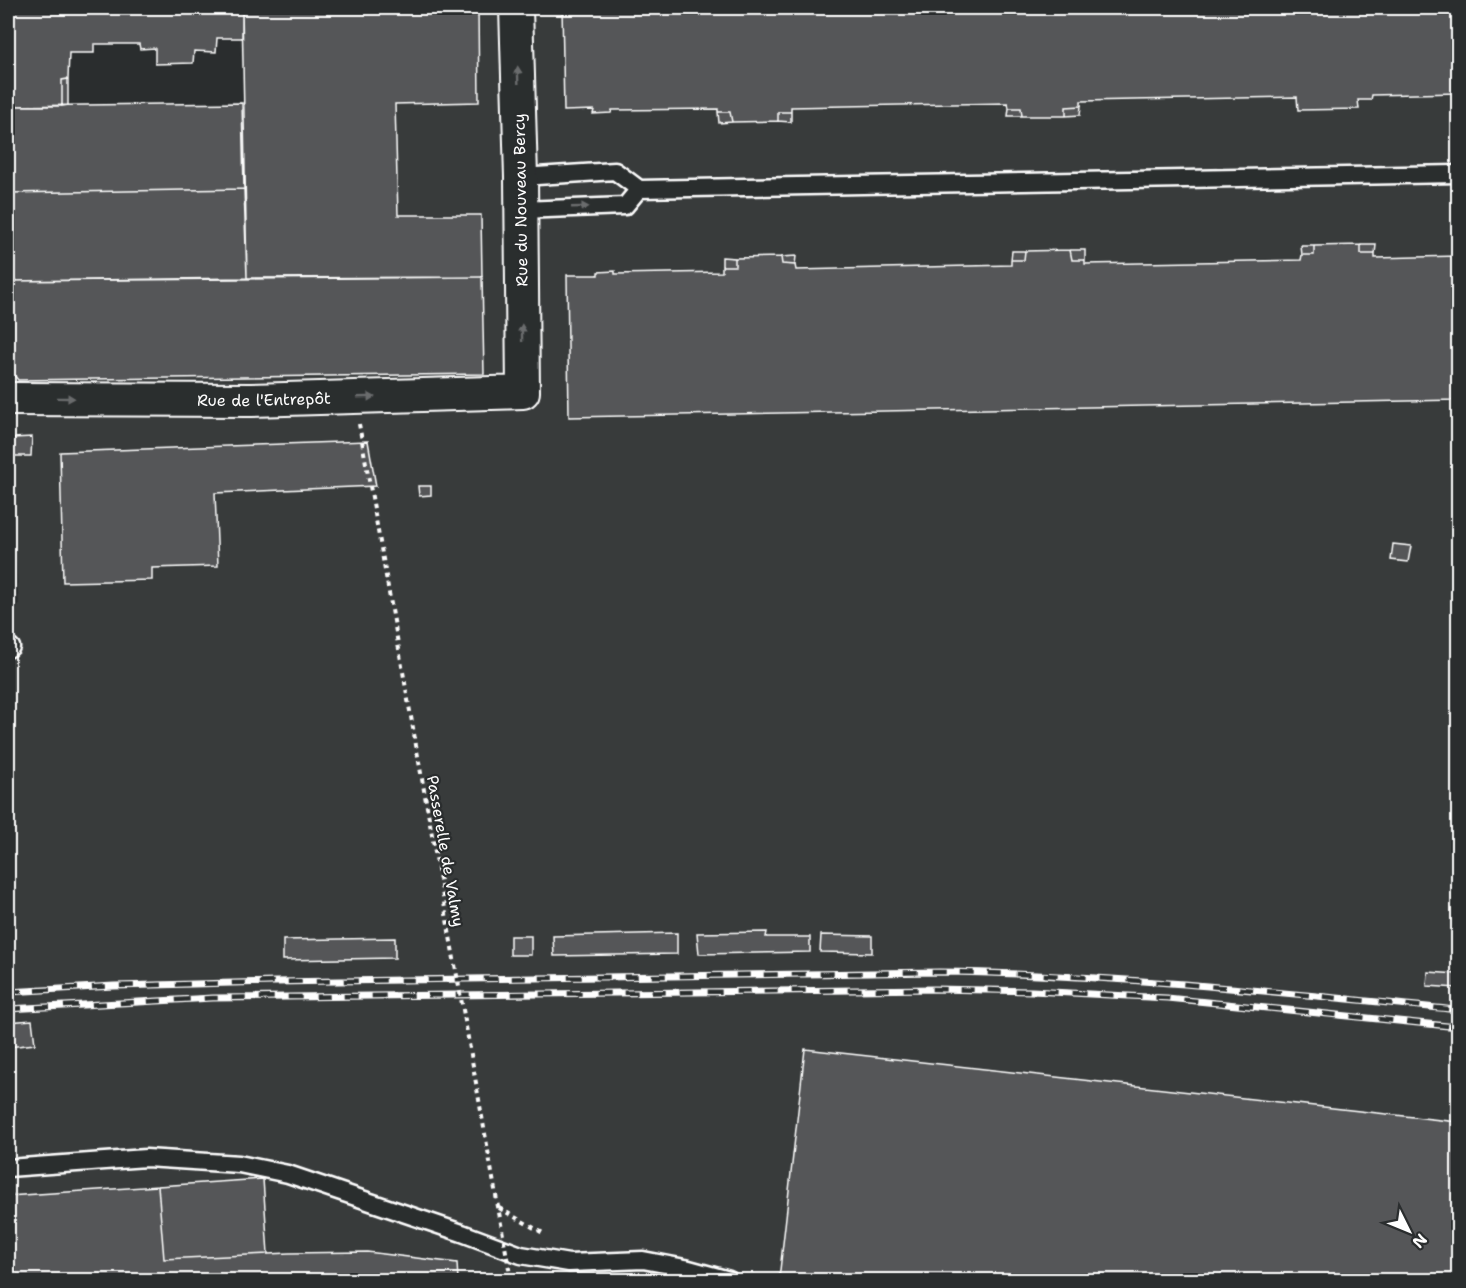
<svg xmlns="http://www.w3.org/2000/svg" width="1466" height="1288" font-family="'Shantell Sans',sans-serif">
	<style>
		.built { fill: #373a3b }
		.building { fill: #555758; stroke: #fff; stroke-width: 1.5 }
		.lines { fill: none; stroke-linecap: round; stroke-linejoin: round }
		.lane-casing { stroke: #fff; stroke-width: 21 }
		.street-casing { stroke: #fff; stroke-width: 36 }
		.path { stroke: #fff; stroke-width: 4; stroke-dasharray: 4.5 4.5; stroke-linecap: butt }
		.lane { stroke: #2a2d2e; stroke-width: 16 }
		.street { stroke: #2a2d2e; stroke-width: 32 }
		.rail-casing { stroke: #fff; stroke-width: 7 }
		.rail { stroke: #2a2d2e; stroke-width: 4.5; stroke-dasharray: 14; stroke-linecap: butt }
		.path-bridge { stroke: #fff; stroke-width: 4; stroke-dasharray: 4.5 4.5; stroke-linecap: butt }
		.oneway { fill: #6a6c6d }
		.labels { text-anchor: middle; stroke-width: 4.5; stroke-linejoin: round; paint-order: stroke }
		.street-label { font-size: 16px; fill: #fff; stroke: #2a2d2e }
	</style>
	<rect width="100%" height="100%" fill="#2a2d2e"/>
	<filter id="ink" filterUnits="userSpaceOnUse"><feTurbulence type="fractalNoise" baseFrequency=".0167" numOctaves="2"/><feDisplacementMap in="SourceGraphic" scale="12" xChannelSelector="R" yChannelSelector="G"/><feConvolveMatrix kernelMatrix="1 2 1 2 8 2 1 2 1" color-interpolation-filters="sRGB"/></filter>
	<g filter="url(#ink)">
		<path class="built" d="M238,8h1220v1272h-1450v-659l11,-16 -11,-159v-341l236,-4z"/>
		<path class="building" d="M8,8h234v30h-25l-1,14 -22,-1 -1,12 -38,1v-16l-15,1 -1,-5h-45v9h-25l-1,26 -6,1v26h-54z
			M242,8h236l1,94 -84,2 3,111h83l1,62 -235,1z
			M562,8h896v85l-86,2 -1,5h-13l1,9 -61,1 -1,-13 -216,4v5l-15,1v9h-44l-1,-8h-12l-1,-5 -217,4v5h-13v9l-46,1 -2,-10h-12v-3l-106,1 -1,3 -18,1 1,-4 -30,1z
			M68,79v26l-6,1v-26z
			M242,103l2,86 -236,4v-87z
			M1081,106l-1,9 -14,1v-9z
			M1009,108h12l1,8h-14z
			M718,112h12l2,10 -13,1z
			M778,112h13v10l-13,-1z
			M244,189l3,89 -239,3v-88z
			M1361,245h15l-1,9h-14z
			M1361,245v9h14v4l83,-2v144l-889,17 -2,-142h31v-3l17,-1v3l107,-2v-6h13v-8l46,-1 1,7 13,1 1,5 215,-5v-5h13l1,-9 45,-1 2,10h13v4l216,-4 1,-5h12v-9z
			M1301,246h13v9h-12z
			M1070,250h15v10h-13z
			M1012,251h13l-1,9h-13z
			M796,256l-1,9 -13,-1 -1,-7z
			M722,257l13,1v8h-13z
			M482,277l2,97 -466,6 -9,-11 -1,-88z
			M32,437l-1,19h-18v-18z
			M368,441l8,45 -161,7 3,73 -66,2v12l-89,2 -3,-130z
			M418,486h13v9l-12,1z
			M1393,544l18,2 -3,16 -17,-2z
			M767,932l-1,5h44v15l-111,2 -2,-21z
			M677,933v21l-123,2 -1,-20z
			M821,935l51,1v17l-52,-1z
			M510,936h21v19h-21z
			M395,938v20l-112,2v-20z
			M1428,972l30,2v14l-31,-2z
			M32,1020l3,24 -27,3v-25z
			M805,1049l653,73v158l-679,-1z
			M263,1179l5,75 -104,5 -6,-73z
			M158,1186l6,73 125,-6 78,-1 90,11 1,17h-450v-84z"/>
		<g class="lines">
			<defs>
				<path id="lane" d="M521,177l94,-6 24,18 -14,17 -104,4
					M639,189l819,-15
					M8,649l3,-2
					M8,1168l138,-10 93,6 49,10 174,59 59,22 48,8 74,-3 42,8 44,12"/>
				<g id="street">
					<path id="s1" d="M8,399l243,1 272,-8 -2,-215 -5,-169"/>
				</g>
			</defs>
			<use href="#lane" class="lane-casing"/>
			<use href="#street" class="street-casing"/>
			<path class="path" d="M499,1208l44,25
				M752,1276l11,4"/>
			<use href="#lane" class="lane"/>
			<use href="#street" class="street"/>
			<defs>
				<path id="rail" d="M8,992l106,-6 161,-4 664,-10c174,2 347,21 519,38
					M8,1009l205,-11 721,-9 98,2 135,7 291,29"/>
			</defs>
			<use href="#rail" class="rail-casing"/>
			<use href="#rail" class="rail"/>
			<path class="path-bridge" d="M359,424l152,856"/>
		</g>
		<defs><path id="oneway-solid" d="M-6-.8H1V-3.2L6.5 0L1 3.2V.8H-6Z" transform="scale(1.5)"/></defs>
		<g class="oneway">
			<use href="#oneway-solid" transform="translate(518 75) rotate(-92)"/>
			<use href="#oneway-solid" transform="translate(580 207) rotate(-2)"/>
			<use href="#oneway-solid" transform="translate(522 333) rotate(-91)"/>
			<use href="#oneway-solid" transform="translate(366 397) rotate(-2)"/>
			<use href="#oneway-solid" transform="translate(66 398) rotate(1)"/>
		</g>
	</g>
	<g class="labels">
		<g class="street-label">
			<text transform="translate(520 200) rotate(-91)" y="6">Rue du Nouveau Bercy</text>
			<text dy="6" stroke="none"><textPath href="#s1" startOffset="256">Rue de l'Entrepôt</textPath></text>
			<text transform="translate(446 851) rotate(80)" y="6">Passerelle de Valmy</text>
		</g>
	</g>
	<rect width="1466" height="1288" fill="none" stroke="#2a2d2e" stroke-width="30"/>
	<rect x="15" y="15" width="1436" height="1258" fill="none" stroke="#fff" stroke-width="2" filter="url(#ink)"/>
	<g transform="translate(1409 1231) rotate(133)" stroke="#2a2d2e" stroke-width="4.5" paint-order="stroke">
	<path d="M0-4.5L10 22L0 15L-10 22Z" fill="#ffffff"/>
	<text y="-9" font-size="16" font-weight="bold" text-anchor="middle" fill="#ffffff">N</text>
	</g>
</svg>
